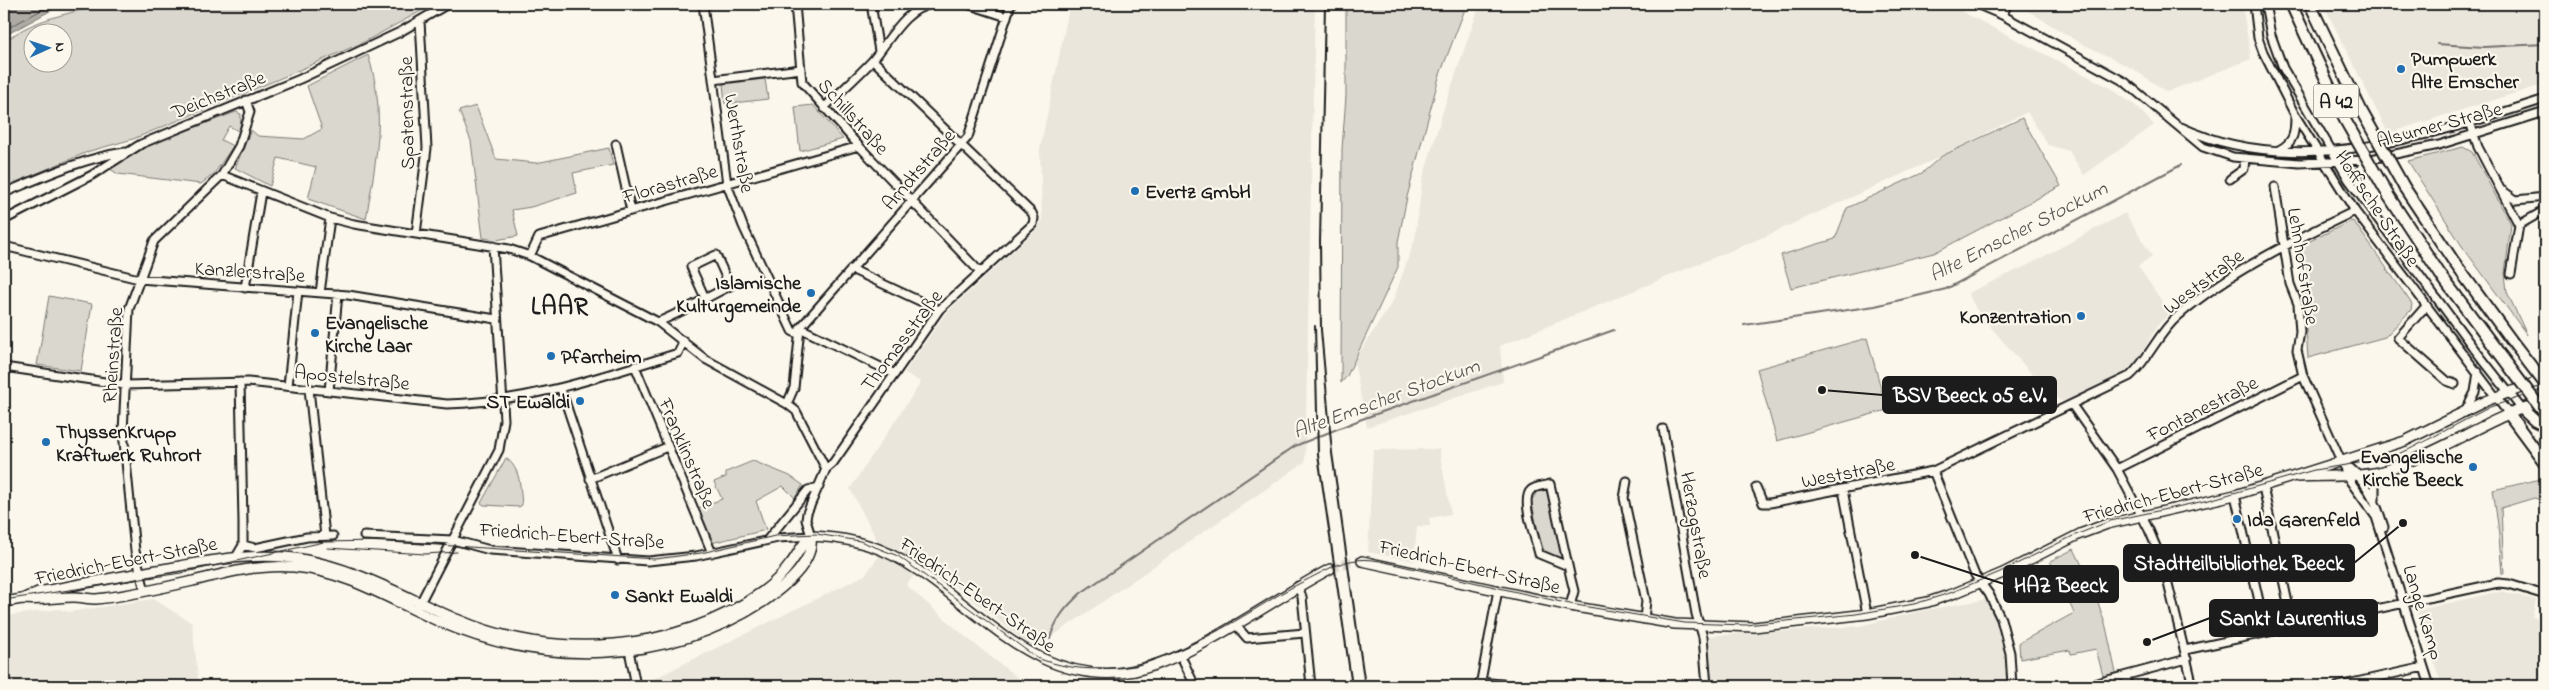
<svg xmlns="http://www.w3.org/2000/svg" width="2549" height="690" font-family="'Indie Flower',sans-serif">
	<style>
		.built { fill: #eae6dc }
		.green { fill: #dad7ce; stroke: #7b7a75; fill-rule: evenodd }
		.water { fill: #afaca5; stroke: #74726e }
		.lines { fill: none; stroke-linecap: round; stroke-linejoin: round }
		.shore { stroke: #575653; stroke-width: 1 }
		.stream { stroke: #74726e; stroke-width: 2 }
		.major-tunnel { stroke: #dad6cd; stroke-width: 9; stroke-dasharray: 9 4.5; stroke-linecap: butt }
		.minor-casing { stroke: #1c1c1c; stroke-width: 11 }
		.major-casing { stroke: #1c1c1c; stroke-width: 12 }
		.highway-casing { stroke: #1c1c1c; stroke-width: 14 }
		.minor { stroke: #fbf7ec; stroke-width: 7 }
		.major { stroke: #fbf7ec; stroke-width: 9 }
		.highway { stroke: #fbf7ec; stroke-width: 10 }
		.tram { stroke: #1c1c1c; stroke-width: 1 }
		.rail { stroke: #1c1c1c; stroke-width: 2 }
		.highway-bridge-casing { stroke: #1c1c1c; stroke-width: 14; stroke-linecap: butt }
		.highway-bridge { stroke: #fbf7ec; stroke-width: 10 }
		.poi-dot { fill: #1f6fb2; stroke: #fbf7ec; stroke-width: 2 }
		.labels { text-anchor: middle; stroke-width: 4.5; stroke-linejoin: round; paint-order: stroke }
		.shield { fill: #fbf7ec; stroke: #5f5e5a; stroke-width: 1 }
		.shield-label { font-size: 19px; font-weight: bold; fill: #1c1c1c }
		.poi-label { font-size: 20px; font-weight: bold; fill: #1c1c1c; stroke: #fbf7ec; text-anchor: start }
		.street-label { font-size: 20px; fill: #1c1c1c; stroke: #fbf7ec }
		.water-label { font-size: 21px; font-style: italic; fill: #575653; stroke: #fbf7ec }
		.district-label { font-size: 25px; font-weight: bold; letter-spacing: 1px; fill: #1c1c1c; stroke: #fbf7ec }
		.leader { fill: none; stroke: #1c1c1c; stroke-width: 2 }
		.callout-dot { fill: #1c1c1c; stroke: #fbf7ec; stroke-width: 2 }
		.callout { fill: #1c1c1c; stroke: #1c1c1c; stroke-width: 2 }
		.callout-label { font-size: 21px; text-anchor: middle; font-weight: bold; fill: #fff }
	</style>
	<rect width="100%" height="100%" fill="#fbf7ec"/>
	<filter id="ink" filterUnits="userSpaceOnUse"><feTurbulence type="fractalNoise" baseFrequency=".02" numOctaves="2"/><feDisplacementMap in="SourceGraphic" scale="10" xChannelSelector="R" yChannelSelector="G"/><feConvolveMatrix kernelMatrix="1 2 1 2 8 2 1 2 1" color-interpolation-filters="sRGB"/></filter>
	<g filter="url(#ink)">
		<path class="built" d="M1070,4h245l-10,458 -271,187 -109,-87 -19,23 61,53 61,48h-389l226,-111 18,-24 -33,-62 71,-107 -17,-9 41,-59 91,-84 6,-9 -2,-72z
			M1480,4h467l160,82 29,20 18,19 -70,50 -15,-24 -21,-6 -21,-33 -85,44 -176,80 -266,110 3,36 -136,45 -13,-66 39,-60 22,-62 7,-57 21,-71z
			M2017,4h225l9,55 -84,33 -34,-23 -58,-29z
			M2323,4h222v80l-157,49z
			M2125,213l27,43 -14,10 32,47 -12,12 -21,36 -12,11 -57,28 -7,1 -16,-12 -51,-58 -18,-22 -8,-16 56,-26z
			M1439,449l12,65 -22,4 1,8h-13l-3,35 -46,-9 5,-102z
			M2501,591l35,9 -4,17 13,3v66h-103l-25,-74 1,-2z
			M153,599l39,24 7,63h-195v-70l55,-7 10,3z
			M1988,599l12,25 5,31 1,31h-296l-4,-50 153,-10 66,-16z"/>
		<path class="green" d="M112,4h322l-70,38 -90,39 -141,58 -43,12 -86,36v-142c15,-24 81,-36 108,-41zM32,32h30v30h-30z
			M1346,4h121l-28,73 -32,120 -9,45v25l-51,109 -6,7 1,-234 4,-53z
			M368,55c19,58 8,106 -2,164l-58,-20 8,-32 -38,-9 -8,28 -35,-18 16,-38 7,6 46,3 18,-10 -15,-43z
			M765,79l3,20 -43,5 -2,-20z
			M813,105l30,34 -43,12 -5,-44z
			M476,106l20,53 40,4 73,-15 4,17 -40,8 4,20 -46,14 -19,3 6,26 -22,4 -13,-2 -12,-97 -12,-30z
			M236,112l5,2 -1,18 -11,-6 -8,14 12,6 -19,28 -13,10 -83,-10 -8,-5 41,-25z
			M2022,118l39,68 -127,67 -143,35 -10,-33 54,-16 12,-31 75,-35 20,-17z
			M2463,147l9,5 39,72 -6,49 2,19 20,43 -65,-89 -54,-85z
			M2351,221l3,1 58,82 -1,6 -26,27 -77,21 -8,-112z
			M49,296l43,8 -11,67 -44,-6z
			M1867,338l20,72 -110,31 -20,-72z
			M506,458c15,11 14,29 16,47l-3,2 -35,-2 -3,-2z
			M753,461l37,15 13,9 -8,13 -12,-12 -27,15 10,29 -55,13 -13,-35 24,-9 -8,-17 12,-5v-5z
			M2545,478v23l-11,-3 -33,10 3,66h-2l-4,-49 -5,-35z
			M1547,490l17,71 -19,-10 -3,-4 -11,-46 6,-9z
			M2074,549l20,41 12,37 10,46 -13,3 -7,-27 -25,5 -1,-4 -50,9 -1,-16 55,-30 -24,-52z"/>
		<path class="water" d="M4,4h67l-12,2 -55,30z"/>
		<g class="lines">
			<path class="shore" d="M4,30l49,-26"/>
			<path class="stream" d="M2437,44l47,3 61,-3
				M1744,325l131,-19 71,-17 235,-124
				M1050,639c5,-20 16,-32 31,-46l214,-147 67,-27 252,-89"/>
			<path class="major-tunnel" d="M1330,569l20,-7 12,-1"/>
			<defs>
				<path id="minor" d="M703,4l24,180 16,42 49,105 6,3
					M795,4l7,78 57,64 120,125
					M871,4l8,47
					M967,4l40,13
					M1976,4l26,11 123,67 78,65 30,10 66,6 67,-3 73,-15 106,-33
					M2254,4l4,34 5,14 32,63 60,96 153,202
					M2265,4l6,31 12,33 66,112 123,166 49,62
					M2002,15l6,-11
					M713,80l88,-11
					M824,108c16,-16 33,-31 48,-47 17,-19 32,-53 61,-57
					M2470,122l8,25 41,78 -8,49
					M2181,127c115,54 252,8 364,-28
					M616,144l15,67
					M2279,150c16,-8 16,-19 16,-35
					M222,175l108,43 24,6 155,25 21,7 128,66 47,37 82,45 9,7 30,58 -19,44 -1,7 5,16 -33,2 -82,18 -48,5 -158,-11 -37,-10 -89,-4
					M2230,179l14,-10 1,-11
					M2275,187l15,97 8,20 2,28 -3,18 6,26 47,105 26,36 54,169
					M2503,191l13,9 29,-3
					M4,193c39,-16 79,-35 121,-41
					M2361,196l-2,-22 7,-14
					M4,220l88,-45 49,-31 159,-65 100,-47 48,-28
					M2519,225l26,-15
					M416,234l11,-86 -7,-127
					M4,246l135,33 209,16 148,24
					M530,256l9,-19 320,-91
					M851,269l88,41
					M245,288l16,-96
					M320,293l10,-75
					M2426,306l-28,32 49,43 8,3
					M658,322c25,-10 47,-24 72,-36l-14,-31 -25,12 14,31
					M800,328l95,46
					M635,366l77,187
					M4,367l121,18 123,-3 199,22c82,-2 153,-27 231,-51l6,-12
					M288,386l10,-95
					M309,389l16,147
					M561,389l57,171
					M329,391l9,-97
					M787,404l7,-16 6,-60 168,-191 43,-133
					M2072,405l45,64 32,61 14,33 30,123
					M2465,412l10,-20 3,-20
					M1663,429l33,185 7,23 4,49
					M2342,462c22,14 35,41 42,65
					M826,469l7,-6 106,-153 94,-86 1,-6 -2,-5 -159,-153
					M2117,469l186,-93
					M1933,471l42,104 14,19 12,25 9,34 2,33
					M590,479l77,-32
					M1627,481l-3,17 22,103 -2,18
					M1756,487l7,16h7l163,-32 197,-95c19,-17 28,-43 48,-60 49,-43 118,-77 177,-105
					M2263,487l30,139
					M1843,490l24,124
					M2235,495l31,137
					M2375,500v-15l8,-14
					M768,539l40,-49 11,-3
					M243,545l12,3 52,-11 26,-1
					M236,557l7,-12v-23l-3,-140
					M1568,566l-29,-12c-3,-14 -19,-55 -8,-64 4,-4 13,-4 19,-6l21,95 3,12 -4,15
					M1298,586l4,11 9,89
					M145,591l-10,-40 -12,-119 6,-123 25,-68 68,-66 17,-29 11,-34 -4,-12
					M419,605l80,-155 5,-30 -11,-174
					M1235,624l12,14 58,-5
					M628,645l8,41
					M2185,650l313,-67 11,1 36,11
					M1180,654l15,32
					M2126,676l2,10
					M1480,682l42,4
					M1480,686l18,-96
					M2086,686l101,-27
					M2338,686l86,-19"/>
				<path id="major" d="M2298,477c31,-2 64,2 94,-9 54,-18 99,-52 153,-67
					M811,536c27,1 56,6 81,19 82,42 137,135 243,116 67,-17 134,-70 195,-102
					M1362,561l208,45 105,18 79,3 113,-13 61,-12 27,-9 48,-20 77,-39 27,-10 128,-29 170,-54 81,-40 59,-22
					M23,599c18,2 33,-2 51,-2 7,0 14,2 22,2 32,-3 65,-11 97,-18 33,-8 67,-17 101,-14 52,4 98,34 144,54 105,46 227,44 325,-19 20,-14 52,-39 48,-66
					M4,602l18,-3 16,-7c39,-7 79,-15 119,-22 47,-8 95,-19 144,-11 58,10 105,39 158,61 95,41 219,32 303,-28 11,-8 21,-18 29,-29 7,-9 11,-20 20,-27"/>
				<path id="highway" d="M2404,187l50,75 57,78
					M2388,195l52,79 56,75
					M2521,408l14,13 10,5
					M2508,413l37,50"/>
			</defs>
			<use href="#minor" class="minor-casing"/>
			<use href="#major" class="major-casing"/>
			<use href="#highway" class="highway-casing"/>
			<use href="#minor" class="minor"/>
			<use href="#major" class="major"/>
			<use href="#highway" class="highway"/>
			<path class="tram" d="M327,548l98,6 32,-2
				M4,600l177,-27 143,-31 52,-1 279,18 46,-6 74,-17 41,-2 44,7 38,15 139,102c85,32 159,-13 230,-56 18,-12 38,-21 57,-31 19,-10 35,-14 56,-10l190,43 115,19 61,2 110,-11 58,-10 36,-11 50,-21 73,-36 37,-15 99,-21 105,-30 70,-11 24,-9 82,-43 55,-18"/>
			<path class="rail" d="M1325,4l-5,237 1,89 11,123 33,233
				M1315,326l3,129 34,231"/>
			<defs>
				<path id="highway-bridge" d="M2291,4l54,116 43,75
					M2310,4l52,108 42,75
					M2511,340l34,44
					M2496,349l49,65"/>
			</defs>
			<use href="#highway-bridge" class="highway-bridge-casing"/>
			<use href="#highway-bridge" class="highway-bridge"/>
		</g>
	</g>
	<g class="poi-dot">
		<circle cx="2401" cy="69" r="5"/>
		<circle cx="1135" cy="191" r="5"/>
		<circle cx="811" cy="293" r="5"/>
		<circle cx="2081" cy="316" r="5"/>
		<circle cx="315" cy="333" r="5"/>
		<circle cx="551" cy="356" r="5"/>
		<circle cx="580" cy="401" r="5"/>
		<circle cx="46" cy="442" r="5"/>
		<circle cx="2473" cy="467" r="5"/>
		<circle cx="2237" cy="519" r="5"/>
		<circle cx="615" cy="595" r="5"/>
	</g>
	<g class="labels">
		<rect class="shield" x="2313.5" y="84.5" width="45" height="33" rx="4"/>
		<g class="shield-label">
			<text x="2336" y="108">A 42</text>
		</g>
		<g class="poi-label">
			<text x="2411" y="65">Pumpwerk<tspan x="2411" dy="23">Alte Emscher</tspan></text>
			<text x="1145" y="198">Evertz GmbH</text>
			<text x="801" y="289" text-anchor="end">Islamische<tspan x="801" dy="23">Kulturgemeinde</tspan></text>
			<text x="2071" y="323" text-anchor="end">Konzentration</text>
			<text x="325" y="329">Evangelische<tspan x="325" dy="23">Kirche Laar</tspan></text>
			<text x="561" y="363">Pfarrheim</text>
			<text x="570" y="408" text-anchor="end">ST Ewaldi</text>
			<text x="56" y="438">ThyssenKrupp<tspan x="56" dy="23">Kraftwerk Ruhrort</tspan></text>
			<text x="2463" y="463" text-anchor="end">Evangelische<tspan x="2463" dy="23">Kirche Beeck</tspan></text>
			<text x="2247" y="526">Ida Garenfeld</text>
			<text x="625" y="602">Sankt Ewaldi</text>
		</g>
		<g class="street-label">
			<text transform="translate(218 94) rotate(-22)" y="7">Deichstraße</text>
			<text transform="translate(406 113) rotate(-91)" y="7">Spatenstraße</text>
			<text transform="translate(854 116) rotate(48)" y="7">Schillstraße</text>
			<text transform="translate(2439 124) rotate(-15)" y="7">Alsumer Straße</text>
			<text transform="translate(740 143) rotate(80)" y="7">Werthstraße</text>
			<text transform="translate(918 169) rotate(-49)" y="7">Arndtstraße</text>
			<text transform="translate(670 183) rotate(-16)" y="7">Florastraße</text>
			<text transform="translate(2378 208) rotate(56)" y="7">Hoffsche Straße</text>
			<text transform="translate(2304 266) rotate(81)" y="7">Lehnhofstraße</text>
			<text transform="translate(250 271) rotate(4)" y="7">Kanzlerstraße</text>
			<text transform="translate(2203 281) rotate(-37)" y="7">Weststraße</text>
			<text transform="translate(901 340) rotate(-53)" y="7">Thomasstraße</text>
			<text transform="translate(112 355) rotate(-86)" y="7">Rheinstraße</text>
			<text transform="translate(352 377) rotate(6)" y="7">Apostelstraße</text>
			<text transform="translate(2202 408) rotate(-27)" y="7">Fontanestraße</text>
			<text transform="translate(688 453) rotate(67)" y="7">Franklinstraße</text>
			<text transform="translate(1848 472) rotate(-11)" y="7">Weststraße</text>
			<text transform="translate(2173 492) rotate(-15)" y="7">Friedrich-Ebert-Straße</text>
			<text transform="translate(1697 525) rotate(80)" y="7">Herzogstraße</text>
			<text transform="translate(572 535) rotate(4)" y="7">Friedrich-Ebert-Straße</text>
			<text transform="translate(126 560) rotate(-11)" y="7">Friedrich-Ebert-Straße</text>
			<text transform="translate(1470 566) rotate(13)" y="7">Friedrich-Ebert-Straße</text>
			<text transform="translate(978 594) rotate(35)" y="7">Friedrich-Ebert-Straße</text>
			<text transform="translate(2424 612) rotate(73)" y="7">Lange Kamp</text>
		</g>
		<g class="water-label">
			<text transform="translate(2018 231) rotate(-27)" y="7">Alte Emscher Stockum</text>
			<text transform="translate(1386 398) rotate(-20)" y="7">Alte Emscher Stockum</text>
		</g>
		<g class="district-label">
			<text x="560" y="314">LAAR</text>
		</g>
	</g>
	<path class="leader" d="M1822 390L1883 395M2403 523L2354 563M1915 555L2004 584M2147 642L2210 618"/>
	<g class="callout-dot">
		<circle cx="1822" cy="390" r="5"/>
		<circle cx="2403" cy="523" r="5"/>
		<circle cx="1915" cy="555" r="5"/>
		<circle cx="2147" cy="642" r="5"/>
	</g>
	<g class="callout">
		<rect x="1883" y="377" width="173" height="36" rx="5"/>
		<rect x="2124" y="545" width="230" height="36" rx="5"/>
		<rect x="2004" y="566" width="114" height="36" rx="5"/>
		<rect x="2210" y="600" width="167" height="36" rx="5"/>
	</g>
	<g class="callout-label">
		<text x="1970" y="402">BSV Beeck 05 e.V.</text>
		<text x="2239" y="570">Stadtteilbibliothek Beeck</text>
		<text x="2061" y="592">HAZ Beeck</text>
		<text x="2293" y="625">Sankt Laurentius</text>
	</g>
	<rect width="2549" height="690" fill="none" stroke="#fbf7ec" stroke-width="20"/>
	<rect x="10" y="10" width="2529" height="670" fill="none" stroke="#1c1c1c" stroke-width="2" filter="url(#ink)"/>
	<g transform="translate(48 48) rotate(87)"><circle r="24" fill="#fbf7ec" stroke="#a29f99"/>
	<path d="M0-4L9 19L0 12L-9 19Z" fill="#1f6fb2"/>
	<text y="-8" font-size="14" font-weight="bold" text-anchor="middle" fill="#1c1c1c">N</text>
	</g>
</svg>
